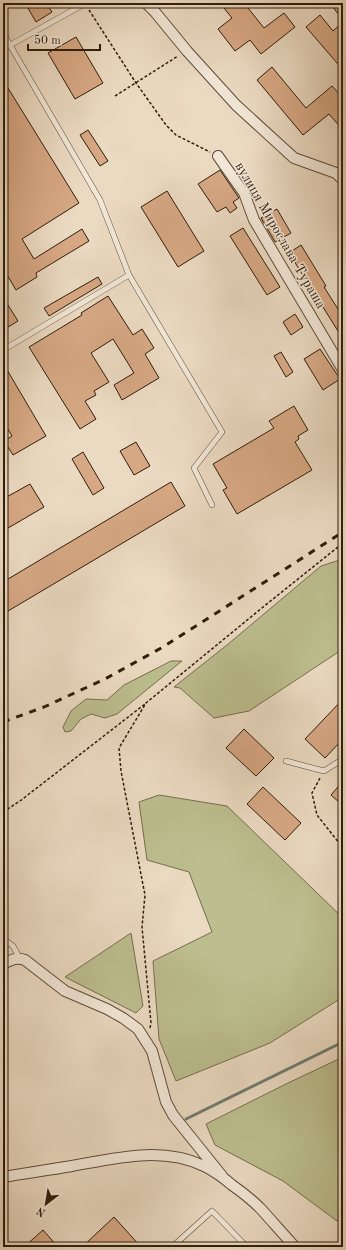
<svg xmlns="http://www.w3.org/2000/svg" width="346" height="1250" font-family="'Old Standard TT',serif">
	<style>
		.green { fill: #bcbe8f; stroke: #766e4d }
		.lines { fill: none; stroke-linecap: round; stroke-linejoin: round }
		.stream { stroke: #6e7b72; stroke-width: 3 }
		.building { fill: #d7a884; stroke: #2f1d0b }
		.service-casing { stroke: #5e4c39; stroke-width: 6 }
		.minor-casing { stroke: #5e4c39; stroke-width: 12 }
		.path { stroke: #2f1d0b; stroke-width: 1.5; stroke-dasharray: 3 2; stroke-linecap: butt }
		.service { stroke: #f2e7d7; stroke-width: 5 }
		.minor { stroke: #f2e7d7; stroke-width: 10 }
		.rail { stroke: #2f1d0b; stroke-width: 3; stroke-dasharray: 7 7; stroke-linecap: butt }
		.labels { text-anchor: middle; stroke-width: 3; stroke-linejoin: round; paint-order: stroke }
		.street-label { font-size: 14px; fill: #2f1d0b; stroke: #f2e7d7 }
	</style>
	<rect width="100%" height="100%" fill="#ebdac2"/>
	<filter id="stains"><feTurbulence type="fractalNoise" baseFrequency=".005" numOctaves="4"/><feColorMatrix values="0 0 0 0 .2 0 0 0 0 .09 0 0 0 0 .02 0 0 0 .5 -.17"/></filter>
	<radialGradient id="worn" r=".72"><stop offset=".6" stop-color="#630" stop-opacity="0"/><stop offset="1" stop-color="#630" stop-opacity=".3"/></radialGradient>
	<path class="green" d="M343,559v90l-94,62 -35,7 -34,-30 -6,-1 53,-42 94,-79z
		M171,661h11l-65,53 -12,4 -14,-4 -10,5 -10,12 -6,1 -2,-5 8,-16 15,-12 21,1 17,-15z
		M159,795l68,11 116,112v79l-73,46 -94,38 -17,-42 -6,-78 59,-29 -23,-60 -42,-12 -8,-58z
		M131,933l12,73 -7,7 -71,-36z
		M343,1057v157l-6,7 -54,-40 -68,-36 -9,-21 80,-40z"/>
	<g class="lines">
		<path class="stream" d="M186,1119l157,-77"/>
	</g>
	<path class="building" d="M25,3h21l6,9 -16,10z
		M220,3h24l20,25 20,-15 11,14 -34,27 -11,-14 -15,11 -17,-22 14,-11z
		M336,3h7v17l-11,-14z
		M320,15l13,16 10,-9v48l-37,-43z
		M76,37l27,46 -28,16 -27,-46z
		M272,67l34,41 26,-22 11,12v32l-14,-16 -26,21 -46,-55z
		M3,80l76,123 -57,36 12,20 48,-30 7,12 -53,32 1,4 -21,13 -13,-22z
		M88,130l20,31 -8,5 -20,-31z
		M220,170l19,28 -6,4 4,6 -7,5 -4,-6 -9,5 -19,-28z
		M167,191l37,60 -26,16 -37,-60z
		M277,209l14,24 -16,9 -14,-24z
		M243,228l37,59 -13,8 -37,-59z
		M301,245l25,41 -2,1 19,30v22l-54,-86z
		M98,277l4,7 -53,32 -5,-8z
		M108,296l25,39 9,-6 12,19 -9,6 14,24 -37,22 -8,-15 20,-12 -21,-34 -22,14 18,29 -15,9 2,4 -11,6 11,18 -16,10 -51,-82 53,-32 -1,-2z
		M8,305l10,16 -15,9v-22z
		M295,314l8,13 -12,8 -8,-13z
		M320,349l20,30 -17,11 -19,-31z
		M281,352l12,20 -7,5 -12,-21z
		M3,363l43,73 -33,19 -9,-14 8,-5 -9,-15z
		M294,406l14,24 -10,6 1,3 -4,3 17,28 -75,44 -14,-24 4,-2 -14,-24 61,-36 -5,-7z
		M136,442l14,24 -16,9 -14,-24z
		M83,452l21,36 -11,7 -21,-36z
		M171,482l14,24 -182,108v-32z
		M30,484l14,23 -41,24v-32z
		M343,699v40l-18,19 -20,-19z
		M244,729l30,29 -18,18 -30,-28z
		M343,781v18l-3,4 -9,-8z
		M263,787l38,36 -16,17 -38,-36z
		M114,1217l27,30h-59z
		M43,1230l15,17h-34z"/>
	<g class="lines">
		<defs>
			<path id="service" d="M3,33l97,167 29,75 93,157 -28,36 18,37
				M3,49l83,-46
				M3,350l126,-75
				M286,761l38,10 19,-12
				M3,939l10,7 7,13
				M172,1247l40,-36 35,36"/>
			<path id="minor" d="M146,3l9,9 32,39 49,54 58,53 42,15 7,7
				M218,156l26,37 10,27 89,150
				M3,964c8,-4 13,-7 22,-4l40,31 42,18 16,9 15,11 14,22 14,51 7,13 49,61
				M3,1177c23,-4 46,-7 69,-11 44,-8 90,-20 132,0 10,5 20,12 28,19 10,7 20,15 28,23 12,13 23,26 35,39"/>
		</defs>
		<use href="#service" class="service-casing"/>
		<use href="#minor" class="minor-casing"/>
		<path class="path" d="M89,10l47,73 30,42 10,10 34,17
			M115,96l63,-40
			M320,778l-8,15 5,22 26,33
			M3,812l17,-11 125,-97
			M150,1028l1,-5 -9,-96 3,-32 -24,-124 -2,-23 27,-45 122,-100 75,-60"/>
		<use href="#service" class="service"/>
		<use href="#minor" class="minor"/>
		<path class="rail" d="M3,722l41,-15 61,-28 58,-32 180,-115"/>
	</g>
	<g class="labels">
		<g class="street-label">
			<text transform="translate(281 235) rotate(60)" y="5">вулиця Мирослава Тураша</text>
		</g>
	</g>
	<rect width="346" height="1250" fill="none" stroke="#ebdac2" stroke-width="16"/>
	<rect x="4" y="4" width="338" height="1242" fill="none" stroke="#2f1d0b" stroke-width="2"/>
	<rect x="8" y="8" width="330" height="1234" fill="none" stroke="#2f1d0b"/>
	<g transform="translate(46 1204) rotate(211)" stroke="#f2e7d7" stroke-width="3" paint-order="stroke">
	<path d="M0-3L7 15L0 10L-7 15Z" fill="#2f1d0b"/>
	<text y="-6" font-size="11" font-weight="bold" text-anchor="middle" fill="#2f1d0b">N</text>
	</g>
	<path d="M28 44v6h72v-6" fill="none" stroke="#2f1d0b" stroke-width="2"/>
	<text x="34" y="44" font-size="12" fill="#2f1d0b" stroke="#f2e7d7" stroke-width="3" paint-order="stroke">50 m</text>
	<rect width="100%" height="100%" filter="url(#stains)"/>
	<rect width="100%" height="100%" fill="url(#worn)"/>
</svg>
